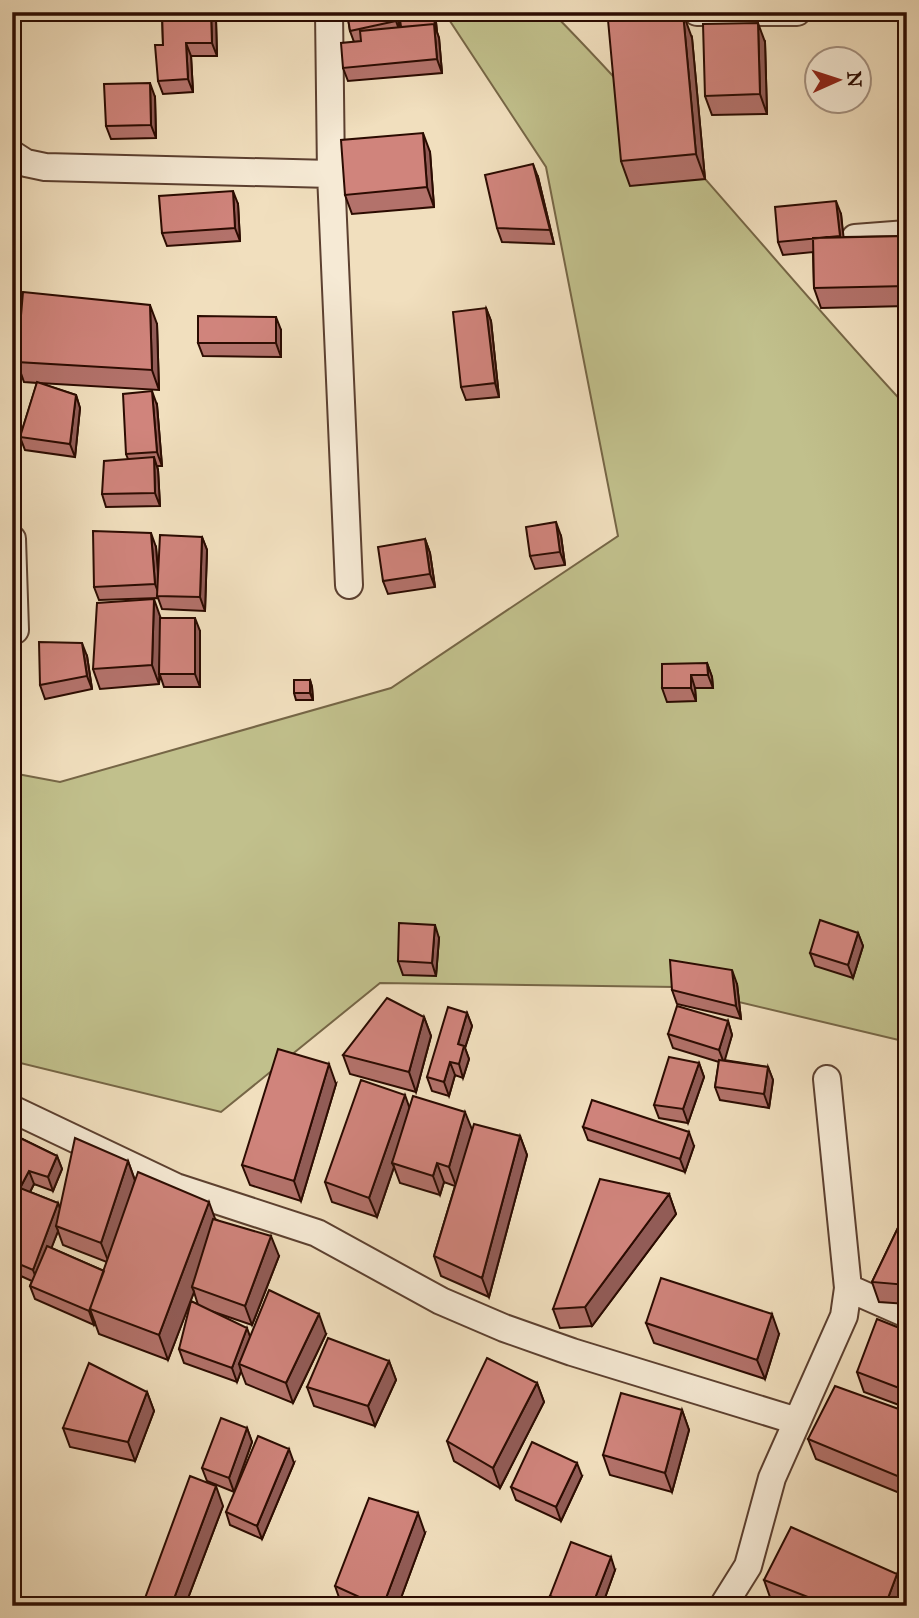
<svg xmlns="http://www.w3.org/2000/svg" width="919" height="1618" font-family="'IM FELL Great Primer',serif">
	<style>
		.green { fill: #c1c08c; stroke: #766646; stroke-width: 2 }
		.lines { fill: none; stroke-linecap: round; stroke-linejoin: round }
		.street-casing { stroke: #5c4030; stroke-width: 30 }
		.street { stroke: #f6ead5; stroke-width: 26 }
		.wall { fill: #b3726b; stroke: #2b0b01; stroke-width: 2; fill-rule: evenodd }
		.shaded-wall { fill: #925c57; stroke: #2b0b01; stroke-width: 2 }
		.building { fill: #d0847c; stroke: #2b0b01; stroke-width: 2 }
	</style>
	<rect width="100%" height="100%" fill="#f1dfbe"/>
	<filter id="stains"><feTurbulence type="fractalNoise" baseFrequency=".00286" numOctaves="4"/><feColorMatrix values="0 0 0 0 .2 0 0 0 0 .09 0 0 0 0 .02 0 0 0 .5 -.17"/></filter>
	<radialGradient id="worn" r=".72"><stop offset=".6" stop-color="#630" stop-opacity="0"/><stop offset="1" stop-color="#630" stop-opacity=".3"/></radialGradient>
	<path class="green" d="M444,12h108c124,126 234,265 355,395v635l-231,-55 -296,-4 -159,129 -209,-51v-288l48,9 331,-94 227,-152 -72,-369z"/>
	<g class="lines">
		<defs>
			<path id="street" d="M329,12l2,162
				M697,12h100
				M12,154l14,9 19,4 286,7 18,411
				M855,238l52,-4
				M12,539l3,91
				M12,1109l164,78 141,46 124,68 63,27 68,24 225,69
				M848,1288l59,26
				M723,1606l25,-40 24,-88 72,-162 4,-28 -21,-209"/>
		</defs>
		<use href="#street" class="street-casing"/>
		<use href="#street" class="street"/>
	</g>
	<path class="wall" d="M162,12h56v3h-4l2,5 1,36h-26l2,36 -30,2 -5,-13 5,-36z
		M347,12h50l3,15h1l-2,-15h36l2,20 2,6 3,35 -94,8 -5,-13 11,-26 -4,-11z
		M692,38l13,141 -75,7 -9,-25z
		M765,42l2,72 -55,1 -7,-19z
		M155,97l1,41 -45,1 -5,-13z
		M430,152l4,55 -82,7 -7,-19z
		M538,177l16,67 -52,-2 -5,-14z
		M238,204l2,37 -73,5 -5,-13z
		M841,214l2,23 64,-1v70l-86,2 -7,-20 -1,-36 -30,3 -5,-13z
		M486,308l5,13 8,76 -33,3 -5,-13z
		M157,324l2,66 -120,-7 37,12 4,13 -5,49 -50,-7 -5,-13 17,-54 -13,-1 -7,-20z
		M281,330v27l-78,-1 -5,-13z
		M157,405l5,61h-5l1,4 2,36 -54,1 -4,-13 26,-35 -2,-5z
		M561,536l4,29 -30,4 -5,-13z
		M202,537l5,13 -2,61 -43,-2 -4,-11 -59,2 -5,-13 62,-40 2,26z
		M425,539l5,14 5,34 -47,7 -5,-13z
		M161,618l39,13v56h-36l-4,-12 -1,9 -59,5 -7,-20z
		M87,656l5,33 -47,10 -5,-14z
		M707,663l5,14 1,11h-18l1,13 -29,1 -5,-14z
		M310,680l2,7 1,13h-17l-2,-7z
		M858,933l5,13 -10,32 -38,-12 -5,-13z
		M439,938l-3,38 -33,-1 -5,-14z
		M737,984l4,35 -64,-15 -5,-14z
		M467,1013l5,13 -7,22 4,11 -6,19 -8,-3 -6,21 -17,-5 -5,-14z
		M424,1017l7,19 -15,56 -66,-18 -7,-19z
		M728,1021l4,14 -8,25 44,7 5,13 -4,28 -49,-8 -5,-13 4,-25 -46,-14 -5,-14z
		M699,1063l5,14 -16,46 -29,-5 -5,-13z
		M336,1084l-35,117 -51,-16 -8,-20z
		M409,1108l63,23 48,5 7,19 -38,142 -48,-21 -7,-20 21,-70 -11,-4 -4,13 -40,-12 -6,-16 -17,50 -45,-15 -7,-20z
		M583,1127l111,19 -9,26 -97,-32z
		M12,1134l45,22 5,13 -9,22 -19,-7 -4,8 28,11 2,5 68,-47 7,19 80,39 64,37 -27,69 -41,-14 39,26 76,-3 -33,69 -47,-19 -5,-13 -4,11 -53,-19 -5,-14 19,-44 -4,-13 -26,68 -69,-26 -4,-11 -1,2 -59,-26 -5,-13 2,-5 -20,-9v-64l4,-9 -4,-2zM58,1231l5,14 44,17 -3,9 -53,-23z
		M669,1194l7,20 -84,112 -32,2 -7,-19z
		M907,1209v95l-28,-2 -7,-20z
		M646,1323l133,11 -14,45 -111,-36z
		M907,1331v77l-43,-16 -7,-20z
		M389,1361l7,19 -21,46 -61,-20 -7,-19z
		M537,1383l7,19 -44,86 -46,-27 -7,-20z
		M147,1392l7,19 -19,50 -65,-14 -7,-19z
		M682,1410l7,20 -17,62 -62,-17 -7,-20z
		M907,1412v84l-91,-37 -8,-20z
		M247,1428l5,14 -18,50 -27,-11 -5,-13z
		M294,1463l-32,76 -32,-14 -4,-13z
		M582,1476l-21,45 -45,-21 -5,-13z
		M223,1506l-38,100h-40l-1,-5z
		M425,1533l-27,73h-56l-7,-20z
		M615,1570l-13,36h-48l-4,-10z
		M764,1580l140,14 -4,12h-113l-16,-6z"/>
	<path class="shaded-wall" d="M211,12h2l3,8 1,36 -5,-13z
		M394,12h3l4,23 -5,-14z
		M433,12h2l2,20 -2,-7z
		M683,13l9,25 13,141 -9,-25z
		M758,23l7,19 2,72 -7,-20z
		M434,24l5,14 3,35 -5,-14z
		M186,43l5,13 2,36 -5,-13z
		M150,83l5,14 1,41 -5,-13z
		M423,133l7,19 4,55 -7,-20z
		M533,164l5,13 16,67 -4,-14z
		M233,191l5,13 2,37 -5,-13z
		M836,201l5,13 4,36 -5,-14z
		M150,305l7,19 2,66 -7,-20z
		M486,308l5,13 8,76 -4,-14z
		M276,317l5,13v27l-5,-14z
		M152,391l5,14 5,61 -5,-14z
		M76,395l4,13 -5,49 -5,-13z
		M154,457l4,13 2,36 -5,-13z
		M556,522l5,14 4,29 -5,-13z
		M151,533l5,14 4,50 -5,-13z
		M202,537l5,13 -2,61 -5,-14z
		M425,539l5,14 5,34 -5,-13z
		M154,599l7,20 -2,65 -7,-19z
		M195,618l5,13v56l-5,-13z
		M82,643l5,13 5,33 -5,-13z
		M707,663l5,14 1,11 -5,-13z
		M691,675l4,13 1,13 -5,-13z
		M310,680l2,7 1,13 -3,-7z
		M435,925l4,13 -3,38 -4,-13z
		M858,933l5,13 -10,32 -5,-13z
		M732,970l5,14 4,35 -5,-13z
		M467,1013l5,13 -7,22 4,11 -6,19 -4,-14 -1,-20z
		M424,1017l7,19 -15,56 -7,-20z
		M728,1021l4,14 -8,28 -5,-13z
		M450,1062l5,13 -6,21 -5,-14z
		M699,1063l5,14 -16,46 -5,-14z
		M329,1064l7,20 -35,117 -7,-20z
		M768,1067l5,13 -4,28 -5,-14z
		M405,1095l7,20 -20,48 2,4 -17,50 -8,-19z
		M465,1112l8,20 -17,54 -7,-19z
		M689,1132l5,14 -9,26 -5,-13z
		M520,1136l7,19 -38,142 -7,-19z
		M57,1156l5,13 -9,22 -5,-14z
		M128,1161l7,20 -26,82 -8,-20z
		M437,1163l7,19 -4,13 -7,-19z
		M29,1171l5,13 -9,18 -5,-14z
		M669,1194l7,20 -84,112 -7,-19z
		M209,1202l9,25 -26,60 2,5 -26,68 -9,-25z
		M58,1203l5,14 -7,9 2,5 -20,52 -5,-13z
		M271,1236l8,20 -27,69 -7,-19z
		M90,1309l5,14 -1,2 -5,-14z
		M319,1314l7,20 -33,69 -7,-20z
		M772,1314l7,20 -14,45 -8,-19z
		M247,1328l5,14 -13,22 2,7 -4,11 -5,-14z
		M389,1361l7,19 -21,46 -7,-20z
		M537,1383l7,19 -44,86 -7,-20z
		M147,1392l7,19 -19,50 -7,-19z
		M682,1410l7,20 -17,62 -7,-19z
		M247,1428l5,14 -18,50 -5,-14z
		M289,1449l5,14 -32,76 -5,-13z
		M577,1463l5,13 -21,45 -5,-14z
		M216,1486l7,20 -38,100h-13v-2z
		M418,1513l7,20 -27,73h-15z
		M611,1557l4,13 -13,36h-10z
		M897,1574l7,20 -4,12h-15z"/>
	<path class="building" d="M162,12h49l1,31h-26l2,36 -30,2 -3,-36h8z
		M347,12h47l2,9 -46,10z
		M399,12h34l2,13 -1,-1 -33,3z
		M683,13l13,141 -75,7 -13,-141z
		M758,23l2,71 -55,2 -2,-72z
		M434,24l3,35 -94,9 -2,-25 20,-2 -1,-10z
		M150,83l1,42 -45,1 -2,-42z
		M423,133l4,54 -82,8 -4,-55z
		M533,164l17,66 -53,-2 -12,-53z
		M233,191l2,37 -73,5 -3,-37z
		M836,201l4,35 -62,6 -3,-35z
		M907,236v50l-93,2 -1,-50z
		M23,292l127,13 2,65 -135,-8z
		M486,308l9,75 -34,4 -8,-75z
		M198,316l78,1v26h-78z
		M37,382l39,13 -6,49 -50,-7z
		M152,391l5,61 -31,2 -3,-60z
		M154,457l1,36 -53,1 2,-33z
		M556,522l4,30 -30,4 -4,-29z
		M93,531l58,2 4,51 -61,3z
		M160,535l42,2 -2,60 -43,-1z
		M425,539l5,35 -47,7 -5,-34z
		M154,599l-2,66 -59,4 4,-66z
		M160,618h35v56h-36z
		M39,642l43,1 5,33 -47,9z
		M707,663l1,12h-17v13h-29v-24z
		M294,680h16v13h-16z
		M820,920l38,13 -10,32 -38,-12z
		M399,923l36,2 -3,38 -34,-2z
		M670,960l62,10 4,36 -64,-16z
		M387,998l37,19 -15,55 -66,-17z
		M677,1006l51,15 -9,29 -51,-16z
		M448,1007l19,6 -9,31 6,2 -5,18 -9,-2 -6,20 -17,-5z
		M278,1049l51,15 -35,117 -52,-16z
		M669,1057l30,6 -16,46 -29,-4z
		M719,1060l49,7 -4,27 -49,-7z
		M361,1080l44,15 -36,103 -44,-16z
		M413,1096l52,16 -16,55 -12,-4 -4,13 -41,-13z
		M592,1100l97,32 -9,27 -97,-32z
		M474,1124l46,12 -38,142 -48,-22z
		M12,1134l45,22 -9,21 -19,-6 -9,17 38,15 -25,67 -21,-9v-53l8,-20 -8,-2z
		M75,1138l53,23 -27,82 -45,-17z
		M138,1172l71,30 -50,133 -69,-26z
		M600,1179l69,15 -84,113 -32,2z
		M907,1209v76l-35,-3z
		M213,1219l58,17 -26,70 -53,-19z
		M47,1246l57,25 -15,40 -59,-25z
		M661,1278l111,36 -15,46 -111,-37z
		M269,1290l50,24 -33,69 -47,-19z
		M191,1301l56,27 -15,40 -53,-19z
		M877,1319l30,12v60l-50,-19z
		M328,1338l61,23 -21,45 -61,-19z
		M487,1358l50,25 -44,85 -46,-27z
		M89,1363l58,29 -19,50 -65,-14z
		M835,1386l72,26v68l-99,-41z
		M621,1393l61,17 -17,63 -62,-18z
		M221,1418l26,10 -18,50 -27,-10z
		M258,1436l31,13 -32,77 -31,-14z
		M532,1442l45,21 -21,44 -45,-20z
		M190,1476l26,10 -44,118 -28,-3z
		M369,1498l49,15 -35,93h-4l-44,-20z
		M791,1527l106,47 -12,32h-54l-67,-26z
		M571,1542l40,15 -19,49h-16l-26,-10z
		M12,1595l33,11h-33z"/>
	<rect width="919" height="1618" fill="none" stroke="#f1dfbe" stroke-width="42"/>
	<rect x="14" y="14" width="891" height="1590" fill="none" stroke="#2b0b01" stroke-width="3.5"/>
	<rect x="21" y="21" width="877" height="1576" fill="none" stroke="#2b0b01" stroke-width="2"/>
	<g transform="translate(838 80) rotate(87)"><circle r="33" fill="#f6ead5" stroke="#a59180" stroke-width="2"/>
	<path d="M0-5L12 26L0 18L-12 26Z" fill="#8f2418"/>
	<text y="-10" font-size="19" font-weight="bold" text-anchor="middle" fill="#2b0b01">N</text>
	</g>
	<rect width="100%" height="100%" filter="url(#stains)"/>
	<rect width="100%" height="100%" fill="url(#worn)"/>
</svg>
